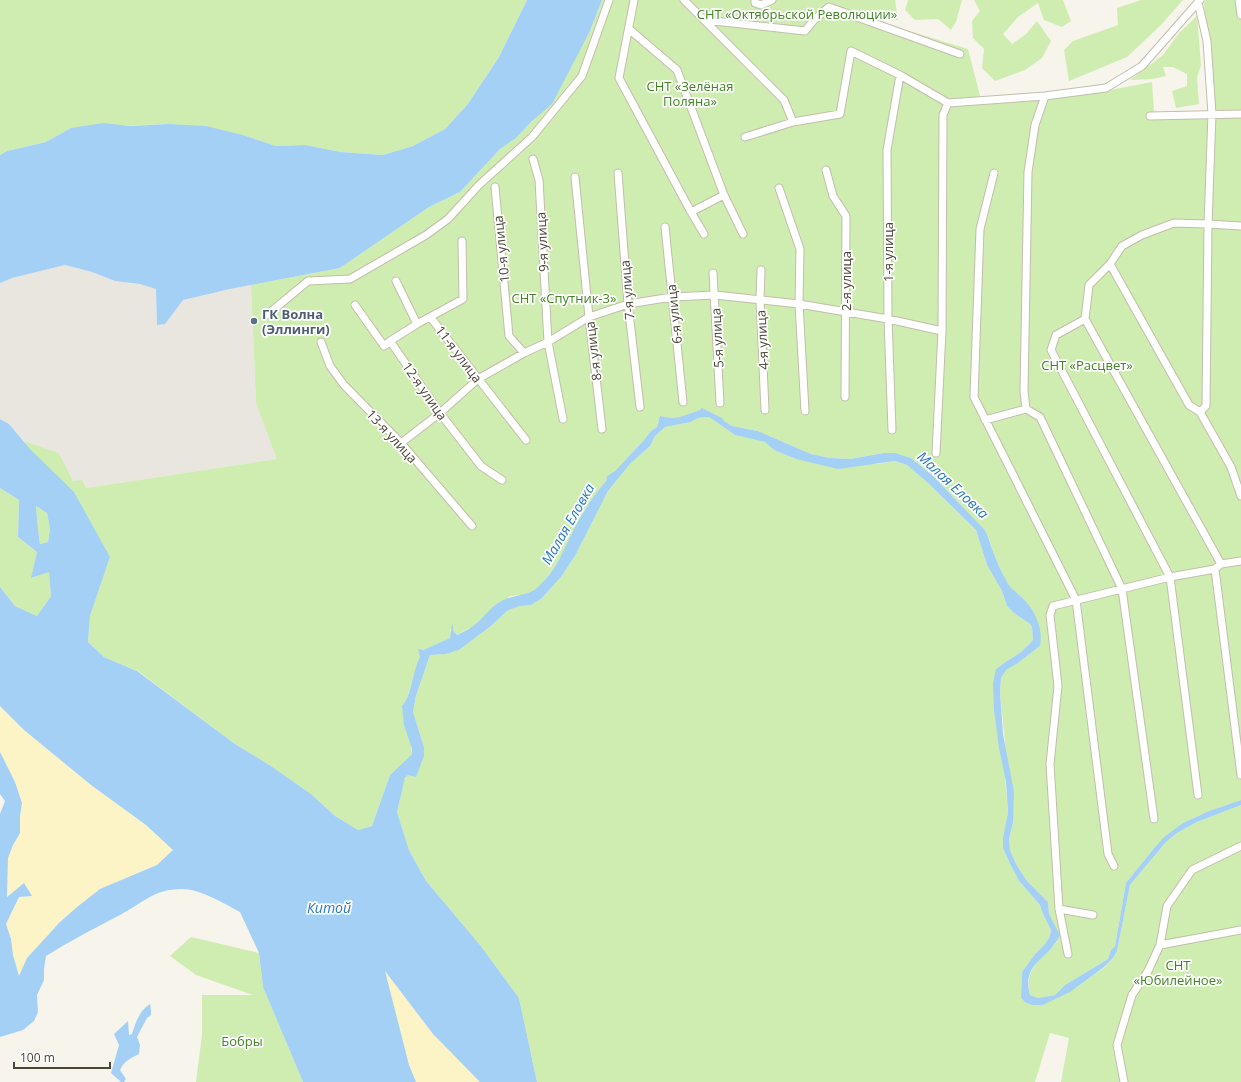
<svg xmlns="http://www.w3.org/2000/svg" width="1241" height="1082" font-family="'Open Sans',sans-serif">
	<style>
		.industrial { fill: #e9e5df }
		.green { fill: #cfedb1 }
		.sand { fill: #fcf4c6 }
		.water { fill: #a4d0f6; fill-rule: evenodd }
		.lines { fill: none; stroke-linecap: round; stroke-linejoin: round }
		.minor-casing { stroke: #c3bdac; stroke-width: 9 }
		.minor { stroke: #fff; stroke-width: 7 }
		.service-dot { fill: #5c6f8a; stroke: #fff; stroke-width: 1.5 }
		.labels { text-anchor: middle; stroke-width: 3.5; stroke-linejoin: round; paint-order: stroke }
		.park-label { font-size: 13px; fill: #438425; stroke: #fff }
		.street-label { font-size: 13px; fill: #4c4538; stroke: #fff }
		.service-label { font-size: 13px; font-weight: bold; fill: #4e5e75; stroke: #fff; text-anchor: start }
		.water-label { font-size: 14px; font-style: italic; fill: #2678c2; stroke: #fff }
	</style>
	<rect width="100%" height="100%" fill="#f6f4eb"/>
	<path class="industrial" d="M65,265l27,7 23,9 25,3 16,5 1,36 8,-1 17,-24 48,-11 21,-4 5,118 22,56 -192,29 -13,-7 -14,-28 -35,-12 -15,-17 -9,-5v-136l12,-5z"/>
	<path class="green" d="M0,0h527l-28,57 -32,48 -22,24 -32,17 -30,9 -42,-3 -36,-7 -29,1 -33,-11 -75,-11 -97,4 -25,14 -39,9 -7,4z
		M602,0h293l3,20h-25l95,29 12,47 1,8 119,-12 52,-10 2,30 58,2 -8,-112 2,-2h35v800l-32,11 -26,12 -28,24 -29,36 -11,63 -4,4 -3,9 -43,26 -10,10 -17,3 -8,-3c-6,-26 10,-36 27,-53l-8,-28 -1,-12 -21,-21 -11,-17 -6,-14 -1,-11 4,-16 -13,-131 1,-14 4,-8 13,-7 22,-17 -17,-47c-6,-7 -13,-10 -17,-18 -5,-11 -10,-21 -14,-32 -2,-8 -3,-13 -8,-20l-51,-53 -22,-18 -16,-5h-11l-34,6 -20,-1 -19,-4 -53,-23 -26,-5 -8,-5 -24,-11 -20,8h-13l-9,3 -1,6 -6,4 -7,9 -29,31 -8,5 -1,5 -21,28 -22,44 -11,18 -13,16 -6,4 -10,4 -13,1 -38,31 -16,8 -2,-3v-3h-4l1,6 -1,3 -27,12 -8,21 -9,31 6,52 -22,21 -18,51 -14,4 -23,-14 -24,-22 -40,-28 -36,-22 -97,-73 -34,-14 -16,-15 2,-26 20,-59 -86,-116 35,12 14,28 9,-1 4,8 191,-29 -21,-56 -5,-118 89,-17 89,-61 31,-15 40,-43 16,-11 16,-17 58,-90z
		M908,0h54l-6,22 -5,8 -13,-11 -23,1 -10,-10z
		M974,0h89l8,21 -9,6 -18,-7 -6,-17 -20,14 -15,17 9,10 14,-10 11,-13 14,20 -9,17 -17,12 -30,11 -13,-13 2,-19 -11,-11 -1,-17 8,-10z
		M1141,0h42l-22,25 -34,32 -58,24 -5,-31 9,-9 45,-16 -1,-17z
		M1197,16l4,49 -4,13 2,26 -23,4 -4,-17 15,-5v-12l-14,-7h-10l3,9 -14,3 -22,1 33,-25 16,-22z
		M709,417l26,18 31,7 8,8 22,9 82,5 17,-3 12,4 21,18 48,47 11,35 15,26 5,15 7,7 16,11 2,3 1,13 -12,12 -17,11 -8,6 12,144 -5,35 7,16 9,17 21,24 2,7 9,18 -1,6 -5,8 -10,10 -13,18 -1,26 11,7 46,-19 26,-18 9,-10 4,-7 13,-66 36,-43 11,-9 20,-11 44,-17v277h-180l8,-44 -19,-5 -15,49h-498l-18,-84 -39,-53 -54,-64 -17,-31 -12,-38 7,-31 20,-34 -11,-35 3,-16 14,-41 16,-1 13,-4 32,-24 16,-15 13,-5 11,-1 10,-6 20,-22 14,-21 33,-65 22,-27 20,-18 5,-10 10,-9 26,-5 7,-4z
		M0,488l19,12 -1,37 19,15 -5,26 17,-7 2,25 -14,20 -22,-10 -15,-19z
		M36,506l11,7 3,16 -2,13 -8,2 -2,-15z
		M191,937l68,16 4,34 40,95h-107l6,-47v-40h51l-57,-20 -26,-19z"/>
	<path class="sand" d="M0,706l24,24 67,55 55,40 27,25 -16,15 -17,6 -63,36 -17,15 -33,36 -8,18 -6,-21 -2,-16 -5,-15 13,-27 12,-1 -7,-12 -17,14 1,-40 5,-13 7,-12v-17l2,-13 -7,-21 -15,-30z
		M384,970l49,64 47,48h-64l-7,-17z"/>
	<path class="water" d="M527,0h75l-12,31 -38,73 -20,17 -16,17 -16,11 -40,43 -31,15 -89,61 -110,21 -47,11 -18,24 -8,1 -1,-36 -16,-5 -25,-3 -23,-9 -27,-7 -53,13 -12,5v-128l7,-4 39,-9 25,-14 32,-5 27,3 38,-2 38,2 37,9 33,11 29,-1 36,7 42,3 30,-9 32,-17 22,-24 32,-48z
		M702,408l20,10 2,3 8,5 26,5 53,23 19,4 20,1 34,-6h11l16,5 22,18 51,53c5,7 5,12 8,20 4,10 8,21 14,31 3,7 7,9 12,14 15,12 26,33 22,52l-22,17 -12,7 -5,8 -1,14 3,42 11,58 -1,31 -4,16 1,11 6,14 11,17 21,21 1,12 11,21c-11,25 -39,27 -30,60l8,3 17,-3 10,-10 43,-26 3,-9 4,-4 11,-63 29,-36 9,-10 19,-14 26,-12 32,-11v5l-44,17 -20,11 -11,9 -36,43 -13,66 -4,7 -10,10 -33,24 -19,9 -8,4h-11l-7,-3 -4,-4 1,-26 13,-18 10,-10 5,-8 1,-6 -9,-18 -2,-7 -21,-24 -9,-17 -7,-16v-10l5,-25 -2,-31 -7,-34 -5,-38 -1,-27 3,-14 8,-6 17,-11 12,-12 -1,-13 -2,-3 -16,-11 -7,-7 -5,-15 -15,-26 -11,-35 -48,-47 -21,-18 -12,-4 -57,8 -42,-10 -22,-9 -9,-8 -30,-7 -26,-18 -11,1 -7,4 -26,5 -10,9 -5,10 -20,18 -22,27 -33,65 -14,21 -20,22 -10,6 -11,1 -13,5 -16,15 -32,24 -13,4 -16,1 -14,41 -3,16 11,35v9l-8,21 -8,-2 -3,3 -8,34 12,38 17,31 54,64 39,53 18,84h-57l-47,-48 -48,-63 24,94 7,17h-113l-40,-95 -4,-34 -19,-41c-17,-9 -39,-23 -59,-23 -26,0 -39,14 -61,26 -25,13 -50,26 -74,41l-2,13v11l-7,15 1,17 -4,9 -11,9 -23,7v-223l5,-13 -5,-7v-42l15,30 7,21 -2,13v17l-7,12 -5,13 -1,39 17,-14 8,13 -13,1 -13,27 5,15 2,16 6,21 8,-18 33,-36 17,-15 23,-18 57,-24 16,-15 -27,-25 -55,-40 -67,-55 -24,-24v-119l15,19 22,10 14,-20 -2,-24 -18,6 6,-26 -19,-15 1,-37 -19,-12v-69l9,5 22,26 43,42 36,65 -20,59 -2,26 16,15 33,14 98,73 36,22 40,28 24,22 23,14 14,-4 18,-51 22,-21v-5l-8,-24 -2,-19c9,-8 11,-37 18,-49l-2,-8 5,1 27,-12 2,-15 2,9 3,3c5,-3 11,-5 16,-9 10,-7 16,-18 27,-24 12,-8 29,-5 39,-16 17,-15 25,-37 35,-57 9,-17 19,-33 32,-48l1,-5 8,-5 29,-31 7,-9 6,-4 3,-11c17,5 25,-1 40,-6zM36,506l11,7 3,16 -2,13 -8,2 -2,-15z
		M150,1004l1,6v5l-4,3 -10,19 3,8 -1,9c-8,4 -15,7 -19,16l6,9 -2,3h-3l-10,-9 8,-28 -5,-11 14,-13 1,14 3,-1c4,-12 7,-23 18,-30z"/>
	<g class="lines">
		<defs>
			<path id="minor" d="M634,0l-15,78 72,134 13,22
				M684,0l100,100 9,22
				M755,0v3l6,2 11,-5
				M1239,0l2,15
				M1198,2l9,39 5,73 -4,110 -2,182 -6,6
				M705,20l100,11 9,-11 15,-13 131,47
				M629,29l48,41 47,125 19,39
				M1150,116l91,-2
				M745,137l48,-15 47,-8 11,-63 49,24 48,28 97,-7 61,-8 36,-22 58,-66
				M533,159l6,21 9,162 15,77
				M826,170l7,26 13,20 -1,181
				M618,173l10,131 12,103
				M994,173l-14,56 -6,168 102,203 32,254 6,12
				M575,177l14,140 13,112
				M495,187l14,149 15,17
				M779,188l21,61 -1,55 6,107
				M691,212l33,-17
				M665,227l18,175
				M1110,264l79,141 11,7 31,55 10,29
				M761,270l-1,30 5,110
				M713,273l7,130
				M396,281l21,43
				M355,305l29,41 6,-5 50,72 41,53 21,14
				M267,315l41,-34 42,-2 76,-44 22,-16 31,-34 53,-48 50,-61 27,-76
				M431,318l95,122
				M1085,319l136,245
				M390,341l27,-17 46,-25 -1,-58
				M321,342l9,24 14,19 57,58 71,83
				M1026,409l-2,-18 4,-219 7,-47 10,-29
				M985,420l41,-11 14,8 82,172 32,230
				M892,430l-4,-111 -1,-169 13,-75
				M401,443l39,-30 38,-34 46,-26 24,-11 41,-25 39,-13 44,-7 43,-2 84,9 89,15 54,12
				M936,453l6,-122 1,-216 5,-12
				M1215,569l26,206
				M1198,795l-28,-218 -119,-227 5,-15 29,-16 4,-34 21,-21 12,-18 20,-11 32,-12 34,1 33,2
				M1059,909l34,6
				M1160,945l81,-15
				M1068,954l-9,-45 -9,-145 8,-78 -8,-71 3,-9 117,-29 45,-8 6,-5 20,-3
				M1124,1082l-7,-37 15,-50 16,-24 12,-26 7,-39 25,-36 49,-24"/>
		</defs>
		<use href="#minor" class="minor-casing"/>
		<use href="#minor" class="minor"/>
	</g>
	<circle class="service-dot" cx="254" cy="321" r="4"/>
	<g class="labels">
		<g class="park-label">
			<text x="797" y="19">СНТ «Октябрьской Революции»</text>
			<text x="690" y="91">СНТ «Зелёная<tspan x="690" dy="15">Поляна»</tspan></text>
			<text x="564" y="303">СНТ «Спутник-3»</text>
			<text x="1087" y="370">СНТ «Расцвет»</text>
			<text x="1178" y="970">СНТ<tspan x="1178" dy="15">«Юбилейное»</tspan></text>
			<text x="242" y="1046">Бобры</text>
		</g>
		<g class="street-label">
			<text transform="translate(542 242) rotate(-93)" y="5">9-я улица</text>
			<text transform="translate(501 249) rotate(-96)" y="5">10-я улица</text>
			<text transform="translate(888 252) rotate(-90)" y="5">1-я улица</text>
			<text transform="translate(846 281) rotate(-90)" y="5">2-я улица</text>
			<text transform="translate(627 290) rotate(-95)" y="5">7-я улица</text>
			<text transform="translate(674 314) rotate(-96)" y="5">6-я улица</text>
			<text transform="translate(717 338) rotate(-93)" y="5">5-я улица</text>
			<text transform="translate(762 340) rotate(-93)" y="5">4-я улица</text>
			<text transform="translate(593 351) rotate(-97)" y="5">8-я улица</text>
			<text transform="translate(459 354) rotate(53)" y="5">11-я улица</text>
			<text transform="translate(425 391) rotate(55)" y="5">12-я улица</text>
			<text transform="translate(392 436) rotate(47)" y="5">13-я улица</text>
		</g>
		<g class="service-label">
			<text x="262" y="319">ГК Волна<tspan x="262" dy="15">(Эллинги)</tspan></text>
		</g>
		<g class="water-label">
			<text transform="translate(953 485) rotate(43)" y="5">Малая Еловка</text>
			<text transform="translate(568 524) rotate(-60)" y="5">Малая Еловка</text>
			<text x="329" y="913">Китой</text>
		</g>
	</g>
	<path d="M14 1062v6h96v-6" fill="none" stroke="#4c4538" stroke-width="2"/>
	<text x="20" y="1062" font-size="12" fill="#4c4538" stroke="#ffffff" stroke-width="3" paint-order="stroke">100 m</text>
</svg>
